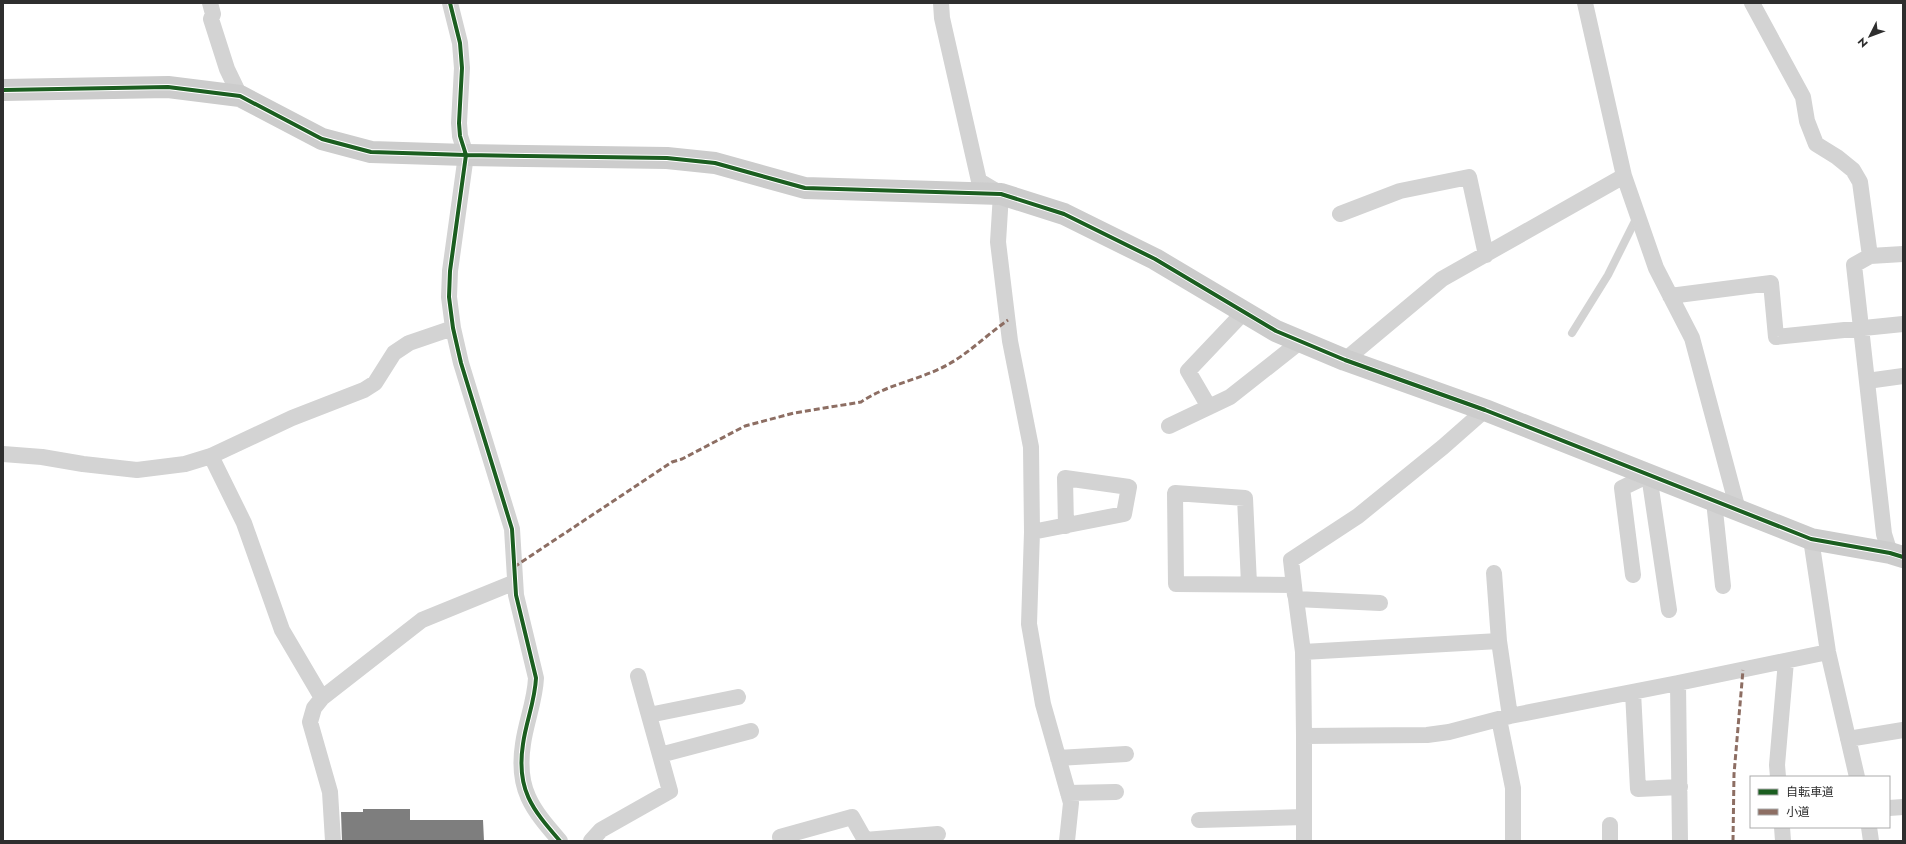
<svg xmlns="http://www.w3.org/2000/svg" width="1906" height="844" font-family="Jost,'Noto Sans JP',sans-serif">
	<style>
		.building { fill: #7e7e7e }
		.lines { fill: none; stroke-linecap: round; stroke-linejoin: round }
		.lane { stroke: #d3d3d3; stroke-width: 8 }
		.street { stroke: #d3d3d3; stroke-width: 16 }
		.secondary { stroke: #ccc; stroke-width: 22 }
		.quiet { stroke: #8d6e63; stroke-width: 3; stroke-dasharray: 6 3; stroke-linecap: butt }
		.cycleway-casing { stroke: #fff; stroke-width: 6 }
		.cycleway { stroke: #1b5e20; stroke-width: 4 }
	</style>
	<rect width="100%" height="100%" fill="#fff"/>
	<path class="building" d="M363,809h47v11h73l1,21h-142l-1,-29h22z"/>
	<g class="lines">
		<path class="lane" d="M1572,333l36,-58 29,-58"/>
		<path class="street" d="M210,3l3,11 -2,5 16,50 13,27
			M450,3l10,40 2,25 -3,55 1,13 6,19 -16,116 -1,26 4,31 8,35 51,166 4,66 20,83c-1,23 -10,44 -13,66 -7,45 9,65 37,97
			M941,3l1,15 37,163 22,13 -3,48 12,99 21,106 1,85 -3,92 14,80 28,99 -4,38
			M1585,3l39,173 32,92 36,70 46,172
			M1752,3l51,94 4,24 9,23 21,13 16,13 7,12 10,74
			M1340,214l60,-23 69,-14 17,78
			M1670,296l101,-13 5,54 127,-13
			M1345,360l97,-81 182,-103
			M1867,381l36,-5
			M1209,407l-21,-36 56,-59
			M1169,426l61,-29 71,-56
			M3,454l39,3 41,7 54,6 48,-6 26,-8 81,-38 72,-28 11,-7 19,-30 15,-10 44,-15
			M211,456l33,67 38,107 40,68 -8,10 -4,14 20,70 3,49
			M1714,501l9,85
			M1032,532l92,-18 5,-27 -64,-9 1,48
			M1811,539l17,113 29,125
			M1890,553l-6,-19 -30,-269 16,-9 33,-2
			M1494,573l5,68 11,75 168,-33
			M1633,575l-11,-87 27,-13 20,135
			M1249,584l-4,-86 -70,-5 1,91 118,1
			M1295,595l-4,-35 67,-44 85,-69 42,-37
			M1380,603l-84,-4 7,53 196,-11
			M1303,652l1,84 123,-1 22,-3 61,-16
			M1633,692l5,97 42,-2
			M322,698l100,-78 93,-38
			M649,715l89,-18
			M1499,719l14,69v53
			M1304,736v105
			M1848,739l55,-9
			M660,755l91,-24
			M1058,758l68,-4
			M1778,777l-1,-12 9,-104
			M1068,793l48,-1
			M1889,808l14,-1
			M1199,820l105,-3
			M1610,825v16
			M1782,827l1,14
			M1869,827l2,14
			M780,837l72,-20 13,23 73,-6
			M591,841l10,-11 69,-39 -32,-115
			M1680,841l-2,-158 150,-31"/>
		<path class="secondary" d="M3,90l165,-3 72,9 82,43 49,13 95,3 201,3 48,5 90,25 196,6 63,20 91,45 121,72 69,29 140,50 326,129 79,14 13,4"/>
		<path class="quiet" d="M514,567l158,-105 10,-3 63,-33 49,-13 67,-11c26,-18 60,-22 88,-38 21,-12 39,-30 59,-44
			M1733,841l1,-67 9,-104"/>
		<defs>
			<path id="cycleway" d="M450,3l10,40 2,25 -3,55 1,13 6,19 -16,116 -1,26 4,31 8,35 51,166 4,66 20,83c-1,23 -10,44 -13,66 -7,45 9,65 37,97
				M3,90l165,-3 72,9 82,43 49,13 95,3 201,3 48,5 90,25 196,6 63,20 91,45 121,72 69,29 140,50 326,129 79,14 13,4"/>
		</defs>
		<use href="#cycleway" class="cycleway-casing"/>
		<use href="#cycleway" class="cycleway"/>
	</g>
	<rect width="1906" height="844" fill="none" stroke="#2e2e2e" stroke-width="8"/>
	<rect x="1750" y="776" width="140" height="52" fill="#ffffff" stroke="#ababab"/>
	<rect x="1758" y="789" width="20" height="6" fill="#1b5e20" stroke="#ababab"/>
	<text x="1786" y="796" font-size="12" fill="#2e2e2e">自転車道</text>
	<rect x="1758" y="809" width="20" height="6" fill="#8d6e63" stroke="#ababab"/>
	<text x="1786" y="816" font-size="12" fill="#2e2e2e">小道</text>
	<g transform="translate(1870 36) rotate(228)" stroke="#ffffff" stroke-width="3" paint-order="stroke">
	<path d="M0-3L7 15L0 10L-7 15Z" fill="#2e2e2e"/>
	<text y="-6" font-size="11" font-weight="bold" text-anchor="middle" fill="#2e2e2e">N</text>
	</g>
</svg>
